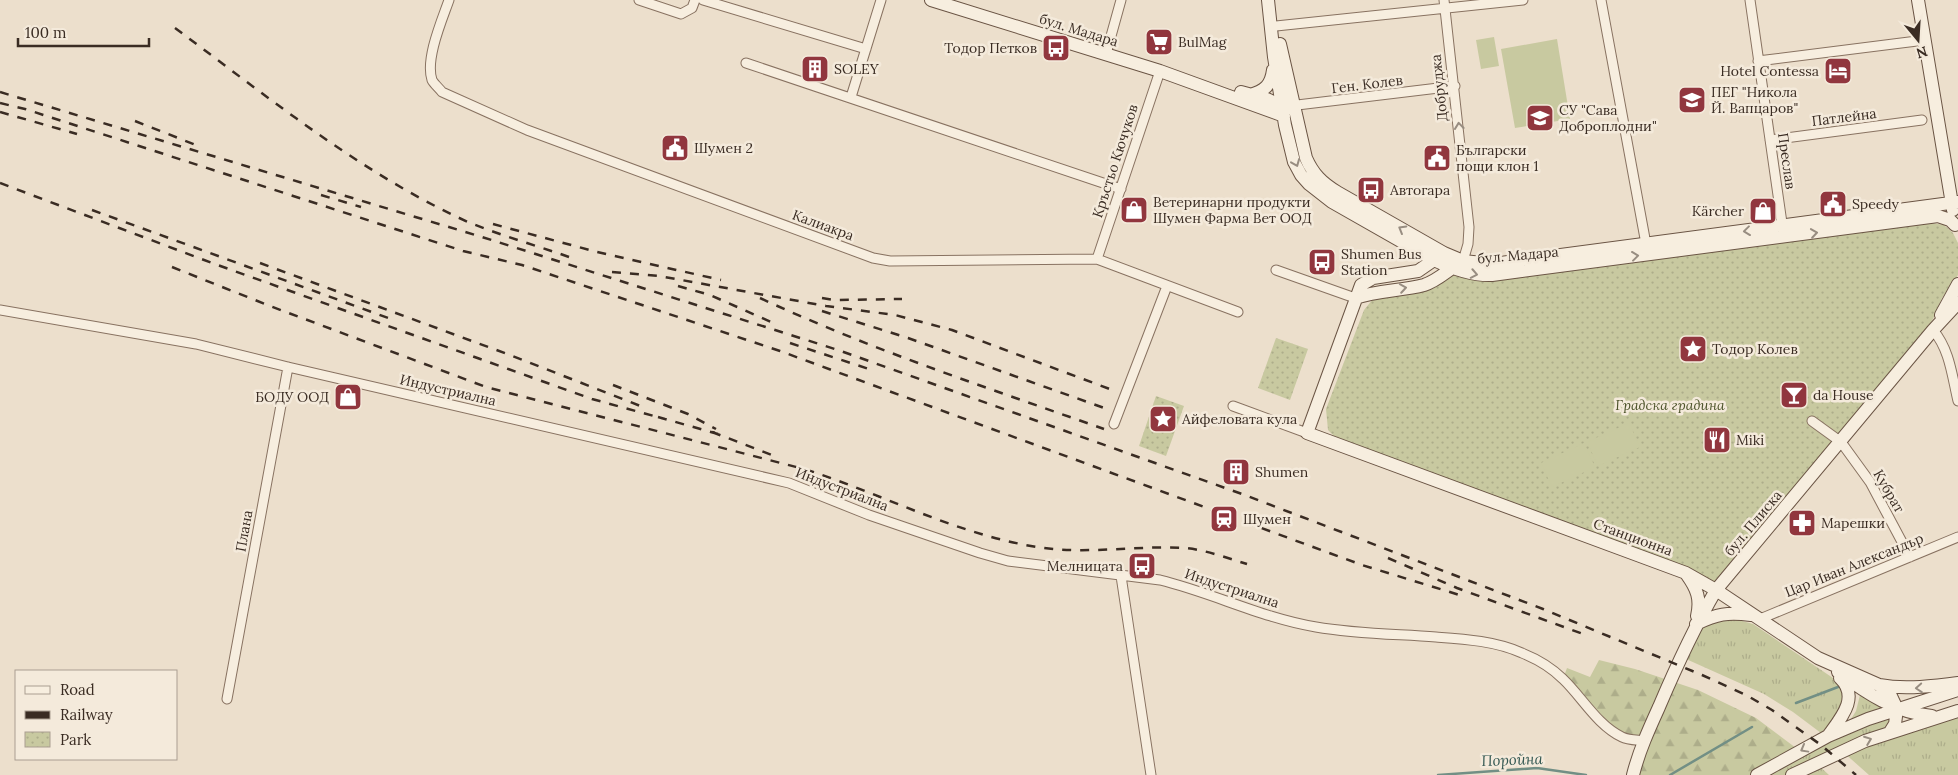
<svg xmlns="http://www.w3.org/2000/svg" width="1958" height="775" font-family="Lora,serif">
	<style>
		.grass { fill: url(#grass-tufts) }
		.forest { fill: url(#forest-firs) }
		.park { fill: url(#park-dots) }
		.pitch { fill: #c8c9a0 }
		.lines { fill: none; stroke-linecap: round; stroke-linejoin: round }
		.stream { stroke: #728f85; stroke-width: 2.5 }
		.street-casing { stroke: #887261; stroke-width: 11 }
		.secondary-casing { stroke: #6a5444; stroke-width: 14 }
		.street { stroke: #f7eedf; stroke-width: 9 }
		.secondary { stroke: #f7eedf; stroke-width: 12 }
		.rail { stroke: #3a2c23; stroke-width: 2.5; stroke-dasharray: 9 9; stroke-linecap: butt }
		.oneway { stroke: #988d81 }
		.labels { text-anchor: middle; stroke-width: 5; stroke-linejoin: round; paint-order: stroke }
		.street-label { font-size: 14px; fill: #3a2c23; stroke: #f4eadb }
		.poi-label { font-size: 14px; fill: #3a2c23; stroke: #f4eadb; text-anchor: start }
		.park-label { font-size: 14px; font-style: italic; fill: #4d542b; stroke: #f4eadb }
		.water-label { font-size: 15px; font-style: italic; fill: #345852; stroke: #f4eadb }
	</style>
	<defs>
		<pattern id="grass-tufts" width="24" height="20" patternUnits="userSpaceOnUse" patternTransform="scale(1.25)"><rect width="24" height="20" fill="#c8c9a0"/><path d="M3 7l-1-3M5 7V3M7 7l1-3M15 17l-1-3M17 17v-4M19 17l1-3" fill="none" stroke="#adad8a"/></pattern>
		<pattern id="forest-firs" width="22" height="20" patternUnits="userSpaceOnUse" patternTransform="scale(1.25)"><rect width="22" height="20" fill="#c8c9a0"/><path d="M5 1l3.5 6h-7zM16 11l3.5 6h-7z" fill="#adad8a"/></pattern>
		<pattern id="park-dots" width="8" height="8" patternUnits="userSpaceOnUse" patternTransform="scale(1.25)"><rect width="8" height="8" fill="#c8c9a0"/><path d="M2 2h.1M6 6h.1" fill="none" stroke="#adad8a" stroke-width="1.8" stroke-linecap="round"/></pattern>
	</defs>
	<rect width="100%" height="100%" fill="#ecdfcc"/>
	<path class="grass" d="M1735,619l18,5 80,54 11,15 -2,18 -21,22 -28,-21 -29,-18 -78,-35c15,-33 11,-35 49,-40z
		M1861,691l24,15 -34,13 5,-8z
		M1958,711v64h-89l-27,-24 -26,12 13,12h-65l64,-35 65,-26 -5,17z"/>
	<path class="forest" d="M1599,660l36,9 63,21 58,28 44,33 -43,24h-124l11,-34 -21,-4 -60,-58 4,-11 23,9z"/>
	<path class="park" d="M1932,223l12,2 9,8 5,10v32l-16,23 -9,21 -9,14 -210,249 -16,-9 -364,-137 -6,-6 -2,-21 38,-99 9,-11 61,-11 19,-13 26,6z
		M1276,338l32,11 -18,51 -32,-12z
		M1156,396l28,10 -18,50 -27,-10z"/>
	<path class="pitch" d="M1494,37l5,29 -18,3 -5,-29z
		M1557,39l13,80 -55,9 -14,-79z
		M1629,423l11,24 -42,19 -11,-24z
		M1584,443l11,24 -43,20 -11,-24z"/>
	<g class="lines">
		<path class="stream" d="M1796,703l42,-16
			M1438,775l99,-7 49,7
			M1670,775l82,-48"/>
		<defs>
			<path id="street" d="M449,0c-7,20 -24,59 -17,80 2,4 7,8 10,12l85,38 346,128 17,3 207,-2 141,53
				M639,0l42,14 11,-6 3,-8
				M703,0l163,49
				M1444,0l25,227 -1,17 -5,17
				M1601,0l45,244
				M1750,0l33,230
				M1276,26l247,-26
				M1106,54l15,-54
				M1758,61l167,-21
				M746,63l375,126
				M851,97l30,-97
				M1289,106l166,-20
				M1770,140l152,-20
				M1097,259l63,-188
				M1276,270l79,28
				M0,310l196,34 92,23 501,116 80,32 111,38 28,8 152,19c53,13 102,38 156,47 40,7 80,7 120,10 28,2 60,4 86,16 15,6 29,14 41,26 19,18 34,46 59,58 6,3 15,3 22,4
				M1933,330c17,20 19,46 25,71
				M1233,406l74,27
				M1812,421l29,21 29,40 40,75
				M1114,424l53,-138
				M1121,576l30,199
				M1760,619l198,-82
				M227,699l61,-332"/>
			<path id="secondary" d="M931,0l229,71 124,45
				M1268,0l6,57 11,68 9,37 7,13 8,9 23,18 102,58c19,9 38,16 58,15l446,-59 12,4 5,5
				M1918,0l35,210
				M1280,44l26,114c7,16 16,25 31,34l107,61 19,8 30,3 465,-62
				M1241,92l26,7 20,10
				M1250,95c15,-4 21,-10 23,-25
				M1444,253l-26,18 -45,7 -12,7 -54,148 379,140 30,17 102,68 61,27 11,9 7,15 -2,15 -5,8
				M1355,298c23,-8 47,-7 69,-13 13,-4 23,-14 34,-21
				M1941,315l17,-31
				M1687,575c10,14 14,24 10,41
				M1696,624c21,-10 31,-12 55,-9
				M1838,672c28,21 58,41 94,44
				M1879,685c27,5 52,1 79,-2
				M1828,736c13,-18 32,-39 12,-58
				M1633,775c6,-24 16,-46 26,-68 17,-40 35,-79 57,-117l217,-260 25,-27
				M1757,775l71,-39 40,-17 90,-29
				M1792,775l73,-34 93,-30"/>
		</defs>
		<use href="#street" class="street-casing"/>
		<use href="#secondary" class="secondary-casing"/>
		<use href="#street" class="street"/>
		<use href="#secondary" class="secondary"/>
		<path class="rail" d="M175,28c93,69 187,146 293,194 34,14 70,24 104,36
			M0,92l482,145 356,113 404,144 301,115 159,66 44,20 26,15 49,35 35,30
			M0,103l25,6 438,142 59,14 258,86 582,214 104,32
			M0,112l77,22
			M135,121l66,26
			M0,183l212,80 380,136 73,20
			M321,195l40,12
			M92,210l299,109
			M493,224l104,28 124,28
			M260,263l250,92 133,52
			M172,267l98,39 216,81 318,82c79,25 151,65 233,78 50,8 99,-2 148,1 21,2 42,10 62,16
			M612,272l47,4 167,30 69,9 57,15 163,61
			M678,286l32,9 68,30
			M760,298c112,52 228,90 344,131
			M822,298l12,2 68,-1
			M822,311l86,27 199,71
			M790,343l79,26
			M613,385l75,29 28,15
			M658,417l60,17
			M712,432l60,23
			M1388,558l69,30 126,46"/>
	</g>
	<defs><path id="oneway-chevron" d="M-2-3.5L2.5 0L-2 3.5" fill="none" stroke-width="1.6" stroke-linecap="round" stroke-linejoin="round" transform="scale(1.25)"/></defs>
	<g class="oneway">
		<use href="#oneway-chevron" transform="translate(1459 126) rotate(-96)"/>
		<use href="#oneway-chevron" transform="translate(1296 163) rotate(68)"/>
		<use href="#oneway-chevron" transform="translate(1402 229) rotate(-150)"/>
		<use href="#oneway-chevron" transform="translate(1747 231) rotate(173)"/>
		<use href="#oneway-chevron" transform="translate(1814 233) rotate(-8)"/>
		<use href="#oneway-chevron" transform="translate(1635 256) rotate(-7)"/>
		<use href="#oneway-chevron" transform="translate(1474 274) rotate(11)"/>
		<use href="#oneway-chevron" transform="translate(1403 288) rotate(-9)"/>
		<use href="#oneway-chevron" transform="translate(1919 688) rotate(176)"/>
		<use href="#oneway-chevron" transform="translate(1868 740) rotate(-21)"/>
		<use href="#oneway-chevron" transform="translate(1804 749) rotate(151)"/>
	</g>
	<defs>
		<symbol id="supermarket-square" viewBox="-11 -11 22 22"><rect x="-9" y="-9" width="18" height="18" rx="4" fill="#91363e" stroke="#f4eadb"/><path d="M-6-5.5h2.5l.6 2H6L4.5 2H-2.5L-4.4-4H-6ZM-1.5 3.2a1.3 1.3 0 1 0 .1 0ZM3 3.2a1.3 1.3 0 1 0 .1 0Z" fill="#fff"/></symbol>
		<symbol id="bus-square" viewBox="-11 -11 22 22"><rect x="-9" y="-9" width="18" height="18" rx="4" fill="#91363e" stroke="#f4eadb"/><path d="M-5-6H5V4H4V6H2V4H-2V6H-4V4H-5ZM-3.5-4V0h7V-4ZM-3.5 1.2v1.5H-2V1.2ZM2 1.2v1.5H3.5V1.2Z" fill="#fff"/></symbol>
		<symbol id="building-square" viewBox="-11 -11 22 22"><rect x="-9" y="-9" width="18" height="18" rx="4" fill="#91363e" stroke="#f4eadb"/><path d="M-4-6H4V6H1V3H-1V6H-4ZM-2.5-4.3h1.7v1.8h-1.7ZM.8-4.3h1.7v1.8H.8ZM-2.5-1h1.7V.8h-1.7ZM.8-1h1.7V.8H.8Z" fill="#fff"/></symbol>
		<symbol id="hotel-square" viewBox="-11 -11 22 22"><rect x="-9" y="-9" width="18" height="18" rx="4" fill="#91363e" stroke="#f4eadb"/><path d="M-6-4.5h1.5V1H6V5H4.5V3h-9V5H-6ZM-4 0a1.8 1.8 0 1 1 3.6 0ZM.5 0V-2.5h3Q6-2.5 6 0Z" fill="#fff"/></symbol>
		<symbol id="school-square" viewBox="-11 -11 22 22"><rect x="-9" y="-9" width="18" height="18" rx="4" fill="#91363e" stroke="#f4eadb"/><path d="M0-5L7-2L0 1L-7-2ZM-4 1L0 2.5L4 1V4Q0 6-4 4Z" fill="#fff"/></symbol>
		<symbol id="civic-square" viewBox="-11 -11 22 22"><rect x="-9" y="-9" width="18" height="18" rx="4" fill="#91363e" stroke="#f4eadb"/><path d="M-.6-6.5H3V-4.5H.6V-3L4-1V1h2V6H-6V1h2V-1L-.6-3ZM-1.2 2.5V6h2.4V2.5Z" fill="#fff"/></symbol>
		<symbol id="shop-square" viewBox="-11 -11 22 22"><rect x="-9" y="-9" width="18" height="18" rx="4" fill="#91363e" stroke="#f4eadb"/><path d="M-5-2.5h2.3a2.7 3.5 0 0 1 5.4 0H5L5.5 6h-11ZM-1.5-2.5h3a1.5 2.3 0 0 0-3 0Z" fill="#fff"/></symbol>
		<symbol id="sight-square" viewBox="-11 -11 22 22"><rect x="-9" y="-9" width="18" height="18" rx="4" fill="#91363e" stroke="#f4eadb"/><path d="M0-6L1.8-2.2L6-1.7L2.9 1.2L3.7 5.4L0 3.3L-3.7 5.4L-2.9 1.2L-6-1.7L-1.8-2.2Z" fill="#fff"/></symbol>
		<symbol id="bar-square" viewBox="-11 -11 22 22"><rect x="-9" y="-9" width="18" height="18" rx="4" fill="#91363e" stroke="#f4eadb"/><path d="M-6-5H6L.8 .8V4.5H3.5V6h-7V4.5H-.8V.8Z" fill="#fff"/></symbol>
		<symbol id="restaurant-square" viewBox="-11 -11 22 22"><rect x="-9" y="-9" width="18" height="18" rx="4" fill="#91363e" stroke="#f4eadb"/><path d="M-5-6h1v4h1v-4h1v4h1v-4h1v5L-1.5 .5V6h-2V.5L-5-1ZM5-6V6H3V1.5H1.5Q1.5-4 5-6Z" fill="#fff"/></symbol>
		<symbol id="station-square" viewBox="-11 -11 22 22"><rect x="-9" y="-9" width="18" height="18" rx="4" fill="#91363e" stroke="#f4eadb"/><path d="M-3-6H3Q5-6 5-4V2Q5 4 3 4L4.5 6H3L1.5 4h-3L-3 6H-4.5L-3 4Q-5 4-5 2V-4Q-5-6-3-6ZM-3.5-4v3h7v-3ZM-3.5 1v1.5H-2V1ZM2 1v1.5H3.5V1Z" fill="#fff"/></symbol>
		<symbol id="pharmacy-square" viewBox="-11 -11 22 22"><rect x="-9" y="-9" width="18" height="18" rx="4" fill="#91363e" stroke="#f4eadb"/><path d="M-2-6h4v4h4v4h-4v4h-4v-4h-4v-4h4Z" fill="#fff"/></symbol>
	</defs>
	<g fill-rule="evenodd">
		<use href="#supermarket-square" x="1143" y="26" width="32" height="32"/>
		<use href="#bus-square" x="1040" y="32" width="32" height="32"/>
		<use href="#building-square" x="799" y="53" width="32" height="32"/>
		<use href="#hotel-square" x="1822" y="55" width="32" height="32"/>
		<use href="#school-square" x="1676" y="84" width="32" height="32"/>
		<use href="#school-square" x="1524" y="102" width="32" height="32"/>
		<use href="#civic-square" x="659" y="132" width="32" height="32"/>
		<use href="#civic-square" x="1421" y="142" width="32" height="32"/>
		<use href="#bus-square" x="1355" y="174" width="32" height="32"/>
		<use href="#civic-square" x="1817" y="188" width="32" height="32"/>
		<use href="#shop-square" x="1118" y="194" width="32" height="32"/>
		<use href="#shop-square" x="1747" y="195" width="32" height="32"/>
		<use href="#bus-square" x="1306" y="246" width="32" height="32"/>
		<use href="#sight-square" x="1677" y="333" width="32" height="32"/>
		<use href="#bar-square" x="1778" y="379" width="32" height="32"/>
		<use href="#shop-square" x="332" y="381" width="32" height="32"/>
		<use href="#sight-square" x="1147" y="403" width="32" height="32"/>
		<use href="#restaurant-square" x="1701" y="424" width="32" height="32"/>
		<use href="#building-square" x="1220" y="456" width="32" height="32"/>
		<use href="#station-square" x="1208" y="503" width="32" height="32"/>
		<use href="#pharmacy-square" x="1786" y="507" width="32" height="32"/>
		<use href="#bus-square" x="1126" y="550" width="32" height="32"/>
	</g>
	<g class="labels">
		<g class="street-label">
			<text transform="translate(1079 30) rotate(17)" y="5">бул. Мадара</text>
			<text transform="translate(1367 84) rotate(-7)" y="5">Ген. Колев</text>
			<text transform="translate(1439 88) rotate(-96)" y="5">Добруджа</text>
			<text transform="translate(1844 117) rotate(-7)" y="5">Патлейна</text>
			<text transform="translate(1115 161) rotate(-72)" y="5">Кръстьо Кючуков</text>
			<text transform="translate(1787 161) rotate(82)" y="5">Преслав</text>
			<text transform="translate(823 225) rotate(20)" y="5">Калиакра</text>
			<text transform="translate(1518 255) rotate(-5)" y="5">бул. Мадара</text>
			<text transform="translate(448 390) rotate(13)" y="5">Индустриална</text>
			<text transform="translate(842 489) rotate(21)" y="5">Индустриална</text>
			<text transform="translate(1889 491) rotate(60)" y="5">Кубрат</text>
			<text transform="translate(1753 523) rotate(-50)" y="5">бул. Плиска</text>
			<text transform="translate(244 531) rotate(-80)" y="5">Плана</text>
			<text transform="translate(1633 537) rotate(20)" y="5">Станционна</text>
			<text transform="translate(1854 565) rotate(-22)" y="5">Цар Иван Александър</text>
			<text transform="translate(1232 588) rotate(18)" y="5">Индустриална</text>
		</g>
		<g class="poi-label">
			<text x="1178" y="47">BulMag</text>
			<text x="1037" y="53" text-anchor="end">Тодор Петков</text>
			<text x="834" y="74">SOLEY</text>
			<text x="1819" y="76" text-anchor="end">Hotel Contessa</text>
			<text x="1711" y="97">ПЕГ "Никола<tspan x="1711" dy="16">Й. Вапцаров"</tspan></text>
			<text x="1559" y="115">СУ "Сава<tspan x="1559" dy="16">Доброплодни"</tspan></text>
			<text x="694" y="153">Шумен 2</text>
			<text x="1456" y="155">Български<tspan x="1456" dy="16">пощи клон 1</tspan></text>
			<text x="1390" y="195">Автогара</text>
			<text x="1153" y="207">Ветеринарни продукти<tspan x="1153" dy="16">Шумен Фарма Вет ООД</tspan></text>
			<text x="1852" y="209">Speedy</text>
			<text x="1744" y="216" text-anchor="end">Kärcher</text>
			<text x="1341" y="259">Shumen Bus<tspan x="1341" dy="16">Station</tspan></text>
			<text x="1712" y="354">Тодор Колев</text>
			<text x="1813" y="400">da House</text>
			<text x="329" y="402" text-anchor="end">БОДУ ООД</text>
			<text x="1182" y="424">Айфеловата кула</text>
			<text x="1736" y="445">Miki</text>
			<text x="1255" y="477">Shumen</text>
			<text x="1243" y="524">Шумен</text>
			<text x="1821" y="528">Марешки</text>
			<text x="1123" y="571" text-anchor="end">Мелницата</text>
		</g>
		<g class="park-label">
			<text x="1670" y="410">Градска градина</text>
		</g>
		<g class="water-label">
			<text transform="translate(1512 760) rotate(-2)" y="5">Поройна</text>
		</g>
	</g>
	<rect x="15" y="670" width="162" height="90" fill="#f4eadb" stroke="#aa9e91"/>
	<rect x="25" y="686" width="25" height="8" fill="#f7eedf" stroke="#aa9e91"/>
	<text x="60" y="695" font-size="15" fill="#3a2c23">Road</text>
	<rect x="25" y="711" width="25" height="8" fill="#3a2c23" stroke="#aa9e91"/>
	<text x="60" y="720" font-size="15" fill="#3a2c23">Railway</text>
	<rect x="25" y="732" width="25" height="15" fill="url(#park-dots)" stroke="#aa9e91"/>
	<text x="60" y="745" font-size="15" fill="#3a2c23">Park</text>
	<g transform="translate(1918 40) rotate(162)" stroke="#f4eadb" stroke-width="4" paint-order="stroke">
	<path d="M0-4L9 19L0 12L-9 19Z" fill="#3a2c23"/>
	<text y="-8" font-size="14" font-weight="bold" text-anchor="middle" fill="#3a2c23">N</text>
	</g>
	<path d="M18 38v8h131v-8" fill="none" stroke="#3a2c23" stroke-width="2.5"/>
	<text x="25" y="38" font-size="15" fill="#3a2c23" stroke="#f4eadb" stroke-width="4" paint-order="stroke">100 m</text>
</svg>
